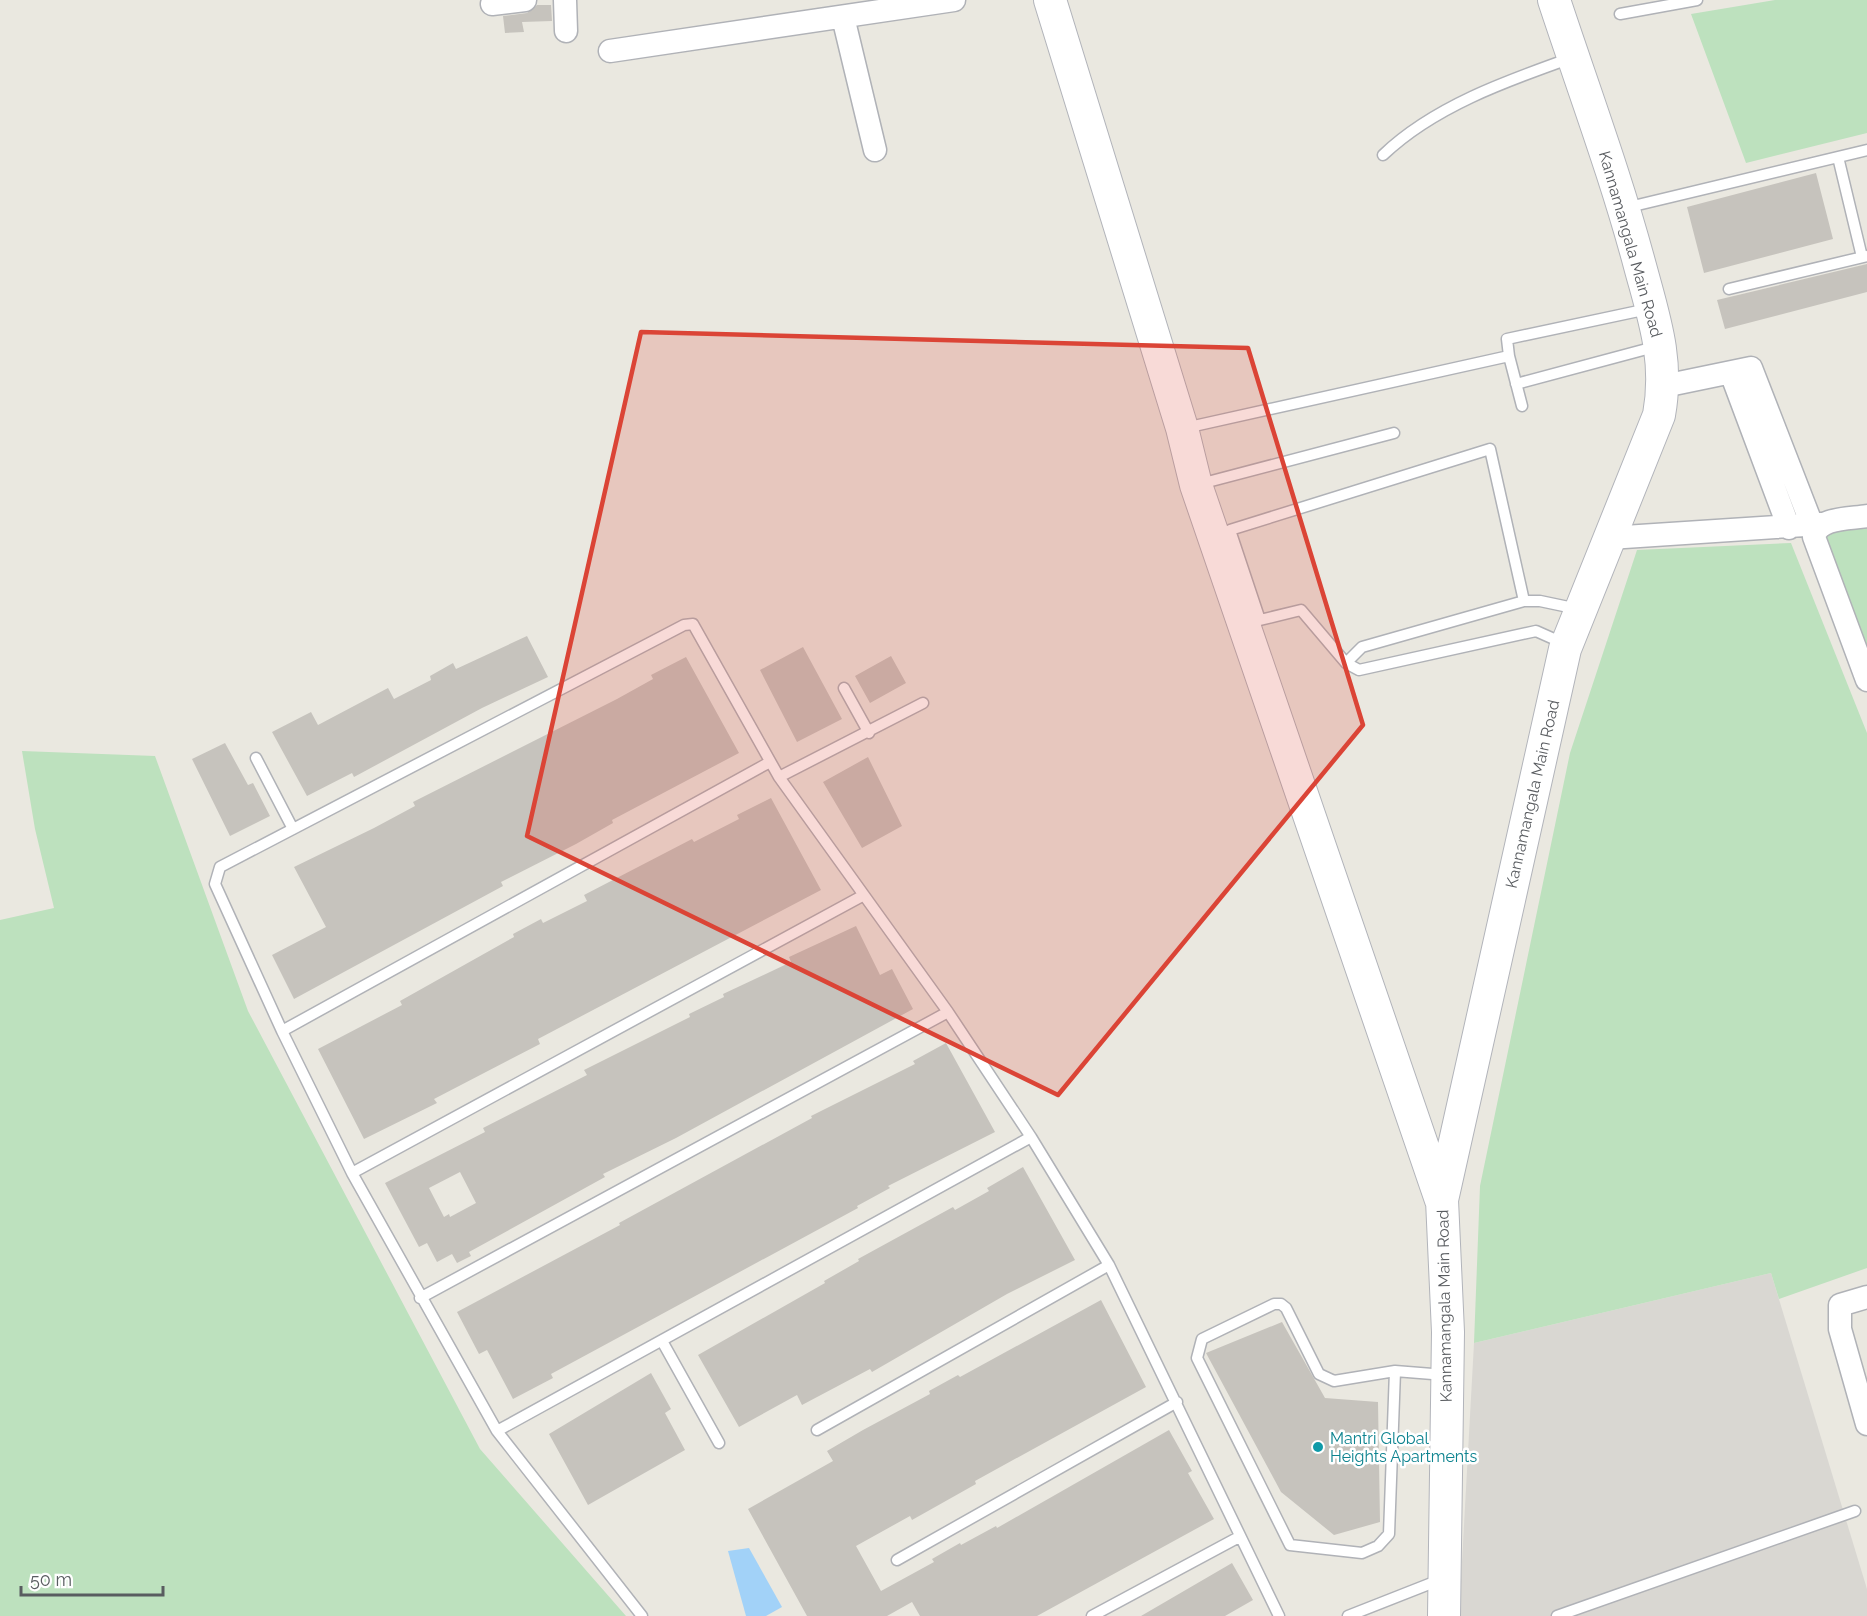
<svg xmlns="http://www.w3.org/2000/svg" width="1867" height="1616" font-family="Raleway,sans-serif">
	<style>
		.industrial { fill: #d9d7d2 }
		.green { fill: #bde1be }
		.water { fill: #a2d2f8 }
		.building { fill: #c6c3bd; fill-rule: evenodd }
		.lines { fill: none; stroke-linecap: round; stroke-linejoin: round }
		.lane-casing { stroke: #b0b2b7; stroke-width: 13 }
		.street-casing { stroke: #b0b2b7; stroke-width: 25 }
		.secondary-casing { stroke: #b2b4ba; stroke-width: 34 }
		.lane { stroke: #fff; stroke-width: 10 }
		.street { stroke: #fff; stroke-width: 22 }
		.secondary { stroke: #fff; stroke-width: 32 }
		.marked { fill: #db4436; fill-opacity: 0.2; stroke: #db4436; stroke-width: 4.5; stroke-linejoin: round }
		.culture-dot { fill: #0f9aa8; stroke: #fff; stroke-width: 2 }
		.labels { text-anchor: middle; stroke-width: 5; stroke-linejoin: round; paint-order: stroke }
		.street-label { font-size: 16px; fill: #595c60; stroke: #fff }
		.culture-label { font-size: 16px; fill: #0d838f; stroke: #fff; text-anchor: start }
	</style>
	<rect width="100%" height="100%" fill="#eae8e0"/>
	<path class="industrial" d="M1771,1273l96,316v27h-408l15,-273z"/>
	<path class="green" d="M1775,0h92v133l-121,30 -55,-149z
		M1867,526v120l-42,-113z
		M1791,543l76,190v535l-88,31 -8,-26 -297,70 6,-157 90,-433 67,-203z
		M22,751l133,5 93,255 232,438 146,167h-626v-696l54,-12 -19,-79z"/>
	<path class="water" d="M749,1548l33,59 -16,9h-20l-18,-65z"/>
	<path class="building" d="M537,5h14l1,16 -30,1 2,10 -19,1 -2,-17 24,-3z
		M1816,173l17,66 -129,34 -17,-66z
		M1867,264v28l-142,37 -8,-29z
		M527,636l21,41 -66,31 -128,69 -2,-4 -45,23 -35,-64 39,-20 7,13 70,-37 6,11 37,-19 -1,-4 23,-13 3,6z
		M803,647l39,72 -45,23 -37,-72z
		M891,656l15,27 -36,20 -15,-27z
		M686,657l53,96 -127,67 1,3 -37,21 -75,38 2,4 -209,113 -22,-44 54,-28 -32,-60 80,-39 41,-22 -2,-4 204,-103 36,-20 -2,-4z
		M225,743l23,42 5,-2 17,33 -40,20 -38,-77z
		M868,757l34,69 -40,22 -39,-66z
		M771,798l50,92 -283,149 2,5 -106,55 3,4 -73,36 -46,-90 84,-44 -2,-4 114,-64 -1,-3 28,-15 2,4 44,-22 -3,-6 108,-56 2,3 45,-23 -2,-4z
		M856,926l24,49 12,-6 21,40 -237,129 -73,36 2,3 -136,75 2,4 -14,7 -5,-9 -15,8 -10,-19 -8,4 -34,-64 100,-51 -2,-4 104,-53 -3,-5 106,-53 -1,-3 35,-17 -1,-3 68,-32 -2,-5zM460,1172l16,31 -26,14 -1,-3 -5,3 -15,-29z
		M946,1043l49,89 -107,54 2,2 -33,18 1,2 -307,166 2,4 -40,21 -26,-49 -8,4 -22,-42 163,-87 -1,-2 193,-105 -1,-2 104,-52 -2,-3z
		M1023,1167l52,93 -68,34 -135,78 -2,-3 -68,36 -5,-10 -58,32 -41,-72 127,-72 -1,-2 35,-20 -1,-2 95,-52 2,3 34,-19 -2,-3z
		M1101,1300l45,87 -171,94 1,3 -64,36 -2,-4 -54,30 25,45 53,-29 -2,-3 28,-16 1,2 35,-19 1,2 172,-98 23,41 -4,2 26,46 -177,97h-117l-8,-14 -25,14h-80l-59,-107 85,-48 -6,-10 36,-21 67,-36 -1,-3 29,-16 2,2z
		M1282,1322l43,76 53,4 2,120 -46,13 -53,-43 -75,-139z
		M651,1373l20,36 -6,4 20,37 -97,55 -39,-71z
		M1232,1563l21,37 -28,16h-84z"/>
	<g class="lines">
		<defs>
			<path id="lane" d="M1620,14l77,-14
				M1383,155c50,-48 123,-74 188,-97
				M1838,157l24,100
				M1625,208l242,-58
				M1729,289l138,-33
				M1516,384l142,-38
				M1522,406l-13,-50 -2,-17 141,-30
				M1185,428l324,-72
				M1200,484l194,-51
				M1524,601l-34,-152 -260,81 30,90 41,-10 45,53 13,7 177,-39 27,12
				M1346,663l16,-16 162,-46h16l38,8
				M844,688l25,45
				M256,758l37,71
				M779,777l144,-74
				M282,1031l488,-269
				M1031,1137l-534,294 -145,-258 -70,-142 -67,-147 5,-17 464,-242 9,-1 86,153 169,235 83,125 78,128 170,351
				M352,1173l512,-278
				M420,1298l528,-286
				M662,1341l57,102
				M1395,1371l-6,163 -11,12 -16,7 -72,-8 -93,-187 5,-19 72,-35h7l5,4 33,66 15,7 61,-10 50,4
				M817,1430l292,-165
				M497,1431l145,185
				M897,1560l280,-158
				M1092,1616l147,-79
				M1348,1616l94,-37
				M1557,1616l298,-105"/>
			<path id="street" d="M565,0l1,31
				M492,4l33,-4
				M843,17l32,133
				M610,51l344,-51
				M1731,373l58,155
				M1664,386l87,-18 61,157
				M1867,516c-17,3 -49,1 -53,21l53,143
				M1609,538l212,-14
				M1867,1297l-27,8v24l27,95"/>
			<path id="secondary" d="M1050,0l132,428 14,57 245,715
				M1444,1616l4,-284 -6,-132 123,-551 94,-234c10,-55 -5,-97 -19,-149 -24,-90 -57,-178 -86,-266"/>
		</defs>
		<use href="#lane" class="lane-casing"/>
		<use href="#street" class="street-casing"/>
		<use href="#secondary" class="secondary-casing"/>
		<use href="#lane" class="lane"/>
		<use href="#street" class="street"/>
		<use href="#secondary" class="secondary"/>
	</g>
	<path class="marked" d="M641,332l607,16 115,377 -305,370 -531,-259z"/>
	<circle class="culture-dot" cx="1318" cy="1447" r="6"/>
	<g class="labels">
		<g class="street-label">
			<text transform="translate(1631 244) rotate(74)" y="6">Kannamangala Main Road</text>
			<text transform="translate(1532 794) rotate(-77)" y="6">Kannamangala Main Road</text>
			<text transform="translate(1444 1306) rotate(-91)" y="6">Kannamangala Main Road</text>
		</g>
		<g class="culture-label">
			<text x="1330" y="1444">Mantri Global<tspan x="1330" dy="18">Heights Apartments</tspan></text>
		</g>
	</g>
	<path d="M21 1586v9h142v-9" fill="none" stroke="#595c60" stroke-width="3"/>
	<text x="30" y="1586" font-size="18" fill="#595c60" stroke="#ffffff" stroke-width="4.5" paint-order="stroke">50 m</text>
</svg>
